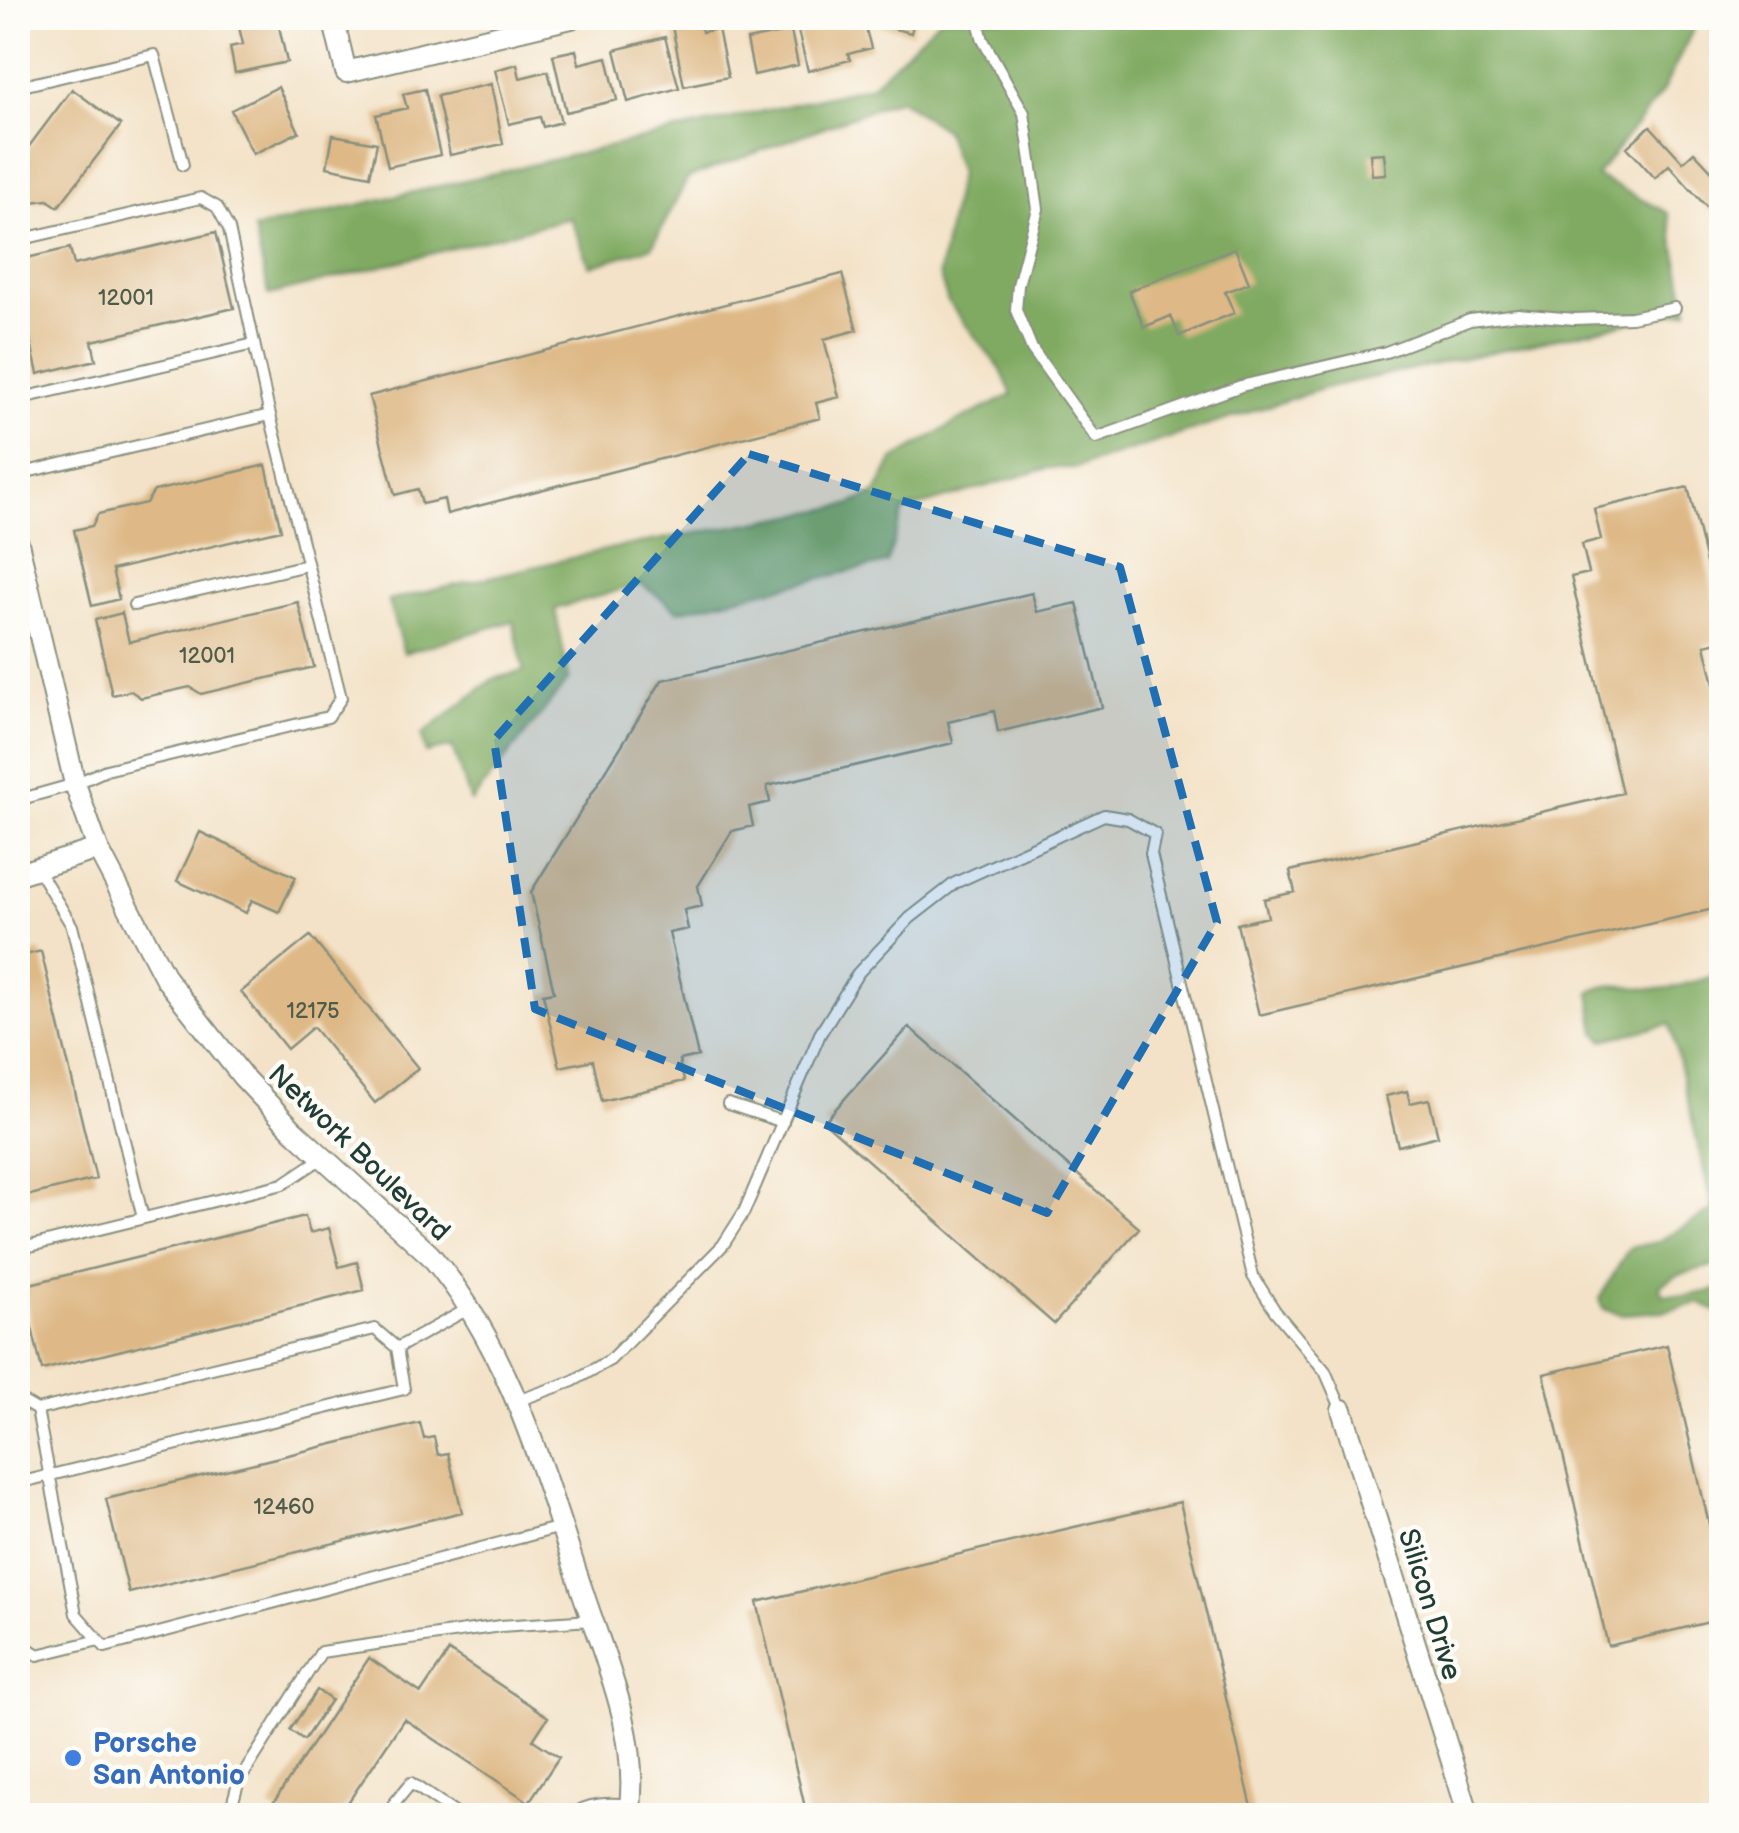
<svg xmlns="http://www.w3.org/2000/svg" width="1739" height="1833" font-family="'Balsamiq Sans',sans-serif">
	<style>
		.forest { fill: #80aa62; stroke: #50744b; stroke-width: 2.5 }
		.building { fill: #deb987 }
		.lines { fill: none; stroke-linecap: round; stroke-linejoin: round }
		.service-casing { stroke: #89907e; stroke-width: 14 }
		.minor-casing { stroke: #89907e; stroke-width: 24 }
		.service { stroke: #fff; stroke-width: 10 }
		.minor { stroke: #fff; stroke-width: 20 }
		.marked { fill: #1f6fb2; fill-opacity: 0.2; stroke: #1f6fb2; stroke-width: 8; stroke-dasharray: 20 12; stroke-linejoin: round }
		.shop-dot { fill: #3f7fe0; stroke: #fdfcf7; stroke-width: 4 }
		.labels { text-anchor: middle; stroke-width: 9; stroke-linejoin: round; paint-order: stroke }
		.number-label { font-size: 22px; fill: #4f5c49 }
		.street-label { font-size: 28px; fill: #1f3d34; stroke: #fdfcf7 }
		.shop-label { font-size: 28px; font-weight: bold; fill: #366cbe; stroke: #fdfcf7; text-anchor: start }
	</style>
	<rect width="100%" height="100%" fill="#fdfcf7"/>
	<filter id="ink" filterUnits="userSpaceOnUse"><feTurbulence type="fractalNoise" baseFrequency=".01" numOctaves="2"/><feDisplacementMap in="SourceGraphic" scale="20" xChannelSelector="R" yChannelSelector="G"/><feConvolveMatrix kernelMatrix="1 2 1 2 8 2 1 2 1" color-interpolation-filters="sRGB"/></filter>
	<filter id="wash" filterUnits="userSpaceOnUse"><feTurbulence type="fractalNoise" baseFrequency=".0048" numOctaves="4" result="noise"/><feDisplacementMap in="SourceGraphic" scale="40" xChannelSelector="R" yChannelSelector="G"/><feGaussianBlur stdDeviation="2.25" result="paint"/><feColorMatrix in="noise" values="0 0 0 0 0 0 0 0 0 0 0 0 0 0 0 0 0 1.4 0 .05"/><feComposite in="paint" operator="in"/></filter>
	<g filter="url(#wash)">
		<rect width="100%" height="100%" fill="#f3e2c7"/>
		<path class="forest" d="M940,18h759l-37,74 -66,84 72,37 20,97 -360,77 -252,81h-28l-145,43 -16,52 -209,48 -37,-27 -86,25 14,70 -98,123 -19,-55 -26,6 -4,-18 71,-56 31,-8 -11,-50 -109,32 -16,-52 226,-53 235,-43 27,-12 17,-33 63,-38 56,-27 -11,-25 -53,-68 -9,-28 20,-101 -14,-43 -46,-31 -211,79 -36,69 -62,19 -20,-48 -301,77 -15,-66 617,-143z
			M1721,974v290l-41,10 -20,11 2,9 24,2 35,-7v24l-22,-10 -34,8 -43,3 -19,-5 -4,-10 30,-51 28,-6 56,-32 -43,-186 -67,16 -7,-8 -6,-39c22,-15 44,-3 69,-4 20,-1 43,-10 62,-15z"/>
		<g id="blocks">
			<path class="building" d="M262,18h28l-12,4 9,40 -52,11 -5,-26 13,-3 -5,-21z
				M370,18h28l1,1 -27,6z
				M835,18h28l8,30 -23,6 2,6 -42,11 -11,-44z
				M868,18h47l-4,15 -44,-11z
				M699,20l3,12 16,-3 10,48 -44,9 -12,-60z
				M791,31l7,34 -44,10 -7,-35z
				M665,37l14,51 -51,14 -13,-52z
				M576,50l3,14 28,-7 10,43 -51,12 -13,-57z
				M517,64l3,14 28,-7 13,51 -18,5 -3,-10 -31,7 -14,-54z
				M491,84l12,60 -53,11 -13,-59z
				M278,87l21,45 -46,22 -22,-44z
				M72,89l49,36 -63,82 -10,-7 -26,3 -4,-42z
				M425,89l15,66 -52,12 -12,-52 31,-7 -4,-14z
				M1650,126l33,36 11,-10 28,30v20l-11,10 -42,-47 -14,13 -28,-31z
				M333,135l44,8 -7,33 -43,-9z
				M1384,153l2,21 -14,1 -2,-21z
				M216,232l18,76 -142,33 4,19 -58,14 -20,-88v-26l52,-12 4,17z
				M1235,248l14,35 -24,9 9,21 -55,23 -8,-20 -27,11 -15,-36z
				M842,274l15,56 -33,9 15,58 -23,6 4,15 -373,96 -3,-15 -22,5 -4,-15 -23,6 -26,-99z
				M266,465l15,65 -169,40 7,29 -27,7 -18,-76 18,-4 6,-12 48,-11 8,-12z
				M1688,487l34,142v12l-17,4 9,39 8,-1v224l-463,108 -22,-91 31,-7 -4,-18 31,-7 -5,-21 332,-78 -51,-216 18,-4 -7,-29 19,-5 -7,-30z
				M1032,593l5,19 40,-9 25,104 -104,25 -4,-21 -46,11 5,21 -186,43 3,16 -21,5 4,19 -21,5 -34,55 4,20 -18,4 4,19 -19,4 29,123 -19,4 5,21 -82,20 -9,-41 -33,7 -17,-73 11,-2 -23,-100 131,-212z
				M298,602l16,65 -113,27 -11,-7 -49,11 -10,-7 -19,4 -17,-75 27,-7 7,29z
				M200,832l96,45 -17,35 -27,-12 -6,13 -69,-32z
				M310,936l108,132 -43,35 -62,-76 -26,22 -46,-57z
				M41,951l55,228 -78,19v-241z
				M909,1027l230,201 -85,96 -230,-202z
				M1407,1091l3,12 19,-4 9,37 -40,10 -12,-50z
				M305,1216l5,17 19,-5 10,39 18,-5 7,28 -322,80 -20,-84z
				M1667,1345l43,183 12,-2v93l-114,27 -64,-272z
				M420,1423l4,16 10,-2 4,18 10,-2 14,59 -333,81 -23,-94z
				M1180,1502l74,314h-447l-50,-214z
				M449,1651l99,66 -15,23 26,17 -30,45 -125,-83 -65,97h-57l-12,-8 99,-150 52,35z
				M317,1690l14,10 -27,40 -14,-10z"/>
		</g>
	</g>
	<g filter="url(#ink)">
		<use href="#blocks" fill-opacity="0" stroke="#89907e" stroke-width="2.5"/>
		<g class="lines">
			<defs>
				<path id="service" d="M977,18l6,22 41,73 14,96 -20,76 -2,25 16,39 64,89 145,-52 145,-34 84,-32 48,-6 56,5 57,-2 44,-9
					M18,87l136,-32 29,110
					M18,240l183,-42 16,9 12,22 39,178 73,291 -13,19 -222,53 -31,14 -57,16
					M18,399l236,-55
					M18,474l252,-59
					M134,605l173,-40
					M37,868l35,58 71,292
					M728,1104l55,18
					M18,1249l265,-65 39,-26
					M18,1399l19,11 39,204 29,33 456,-120
					M517,1401l56,-20 37,-21 113,-115 21,-33 76,-178 38,-61 52,-55 45,-35 149,-68 24,4 27,15 -4,20 102,422 22,35 50,60 17,39
					M37,1410l338,-81 22,19
					M18,1483l386,-94 -7,-41 71,-39
					M18,1608l9,40 11,7 61,-15
					M229,1816l9,-33 83,-131 179,-26 92,-6
					M384,1816l27,-33 48,33
					M572,1816c14,-14 40,-13 59,-11"/>
				<path id="minor" d="M333,18l13,54 225,-54
					M18,543l57,241 23,65 68,130 77,98 51,54 136,124c80,92 113,218 151,332 24,74 60,149 48,229
					M18,874l80,-25
					M1342,1410l127,406"/>
			</defs>
			<use href="#service" class="service-casing"/>
			<use href="#minor" class="minor-casing"/>
			<use href="#service" class="service"/>
			<use href="#minor" class="minor"/>
		</g>
	</g>
	<path class="marked" d="M749,454l371,113 97,355 -170,291 -512,-204 -41,-269z"/>
	<circle class="shop-dot" cx="73" cy="1758" r="10"/>
	<g class="labels">
		<g class="number-label">
			<text x="126" y="305">12001</text>
			<text x="207" y="663">12001</text>
			<text x="313" y="1018">12175</text>
			<text x="284" y="1514">12460</text>
		</g>
		<g class="street-label">
			<text transform="translate(360 1152) rotate(44)" y="10">Network Boulevard</text>
			<text transform="translate(1431 1604) rotate(73)" y="10">Silicon Drive</text>
		</g>
		<g class="shop-label">
			<text x="93" y="1752">Porsche<tspan x="93" dy="32">San Antonio</tspan></text>
		</g>
	</g>
	<rect width="1739" height="1833" fill="none" stroke="#fdfcf7" stroke-width="60"/>
</svg>
